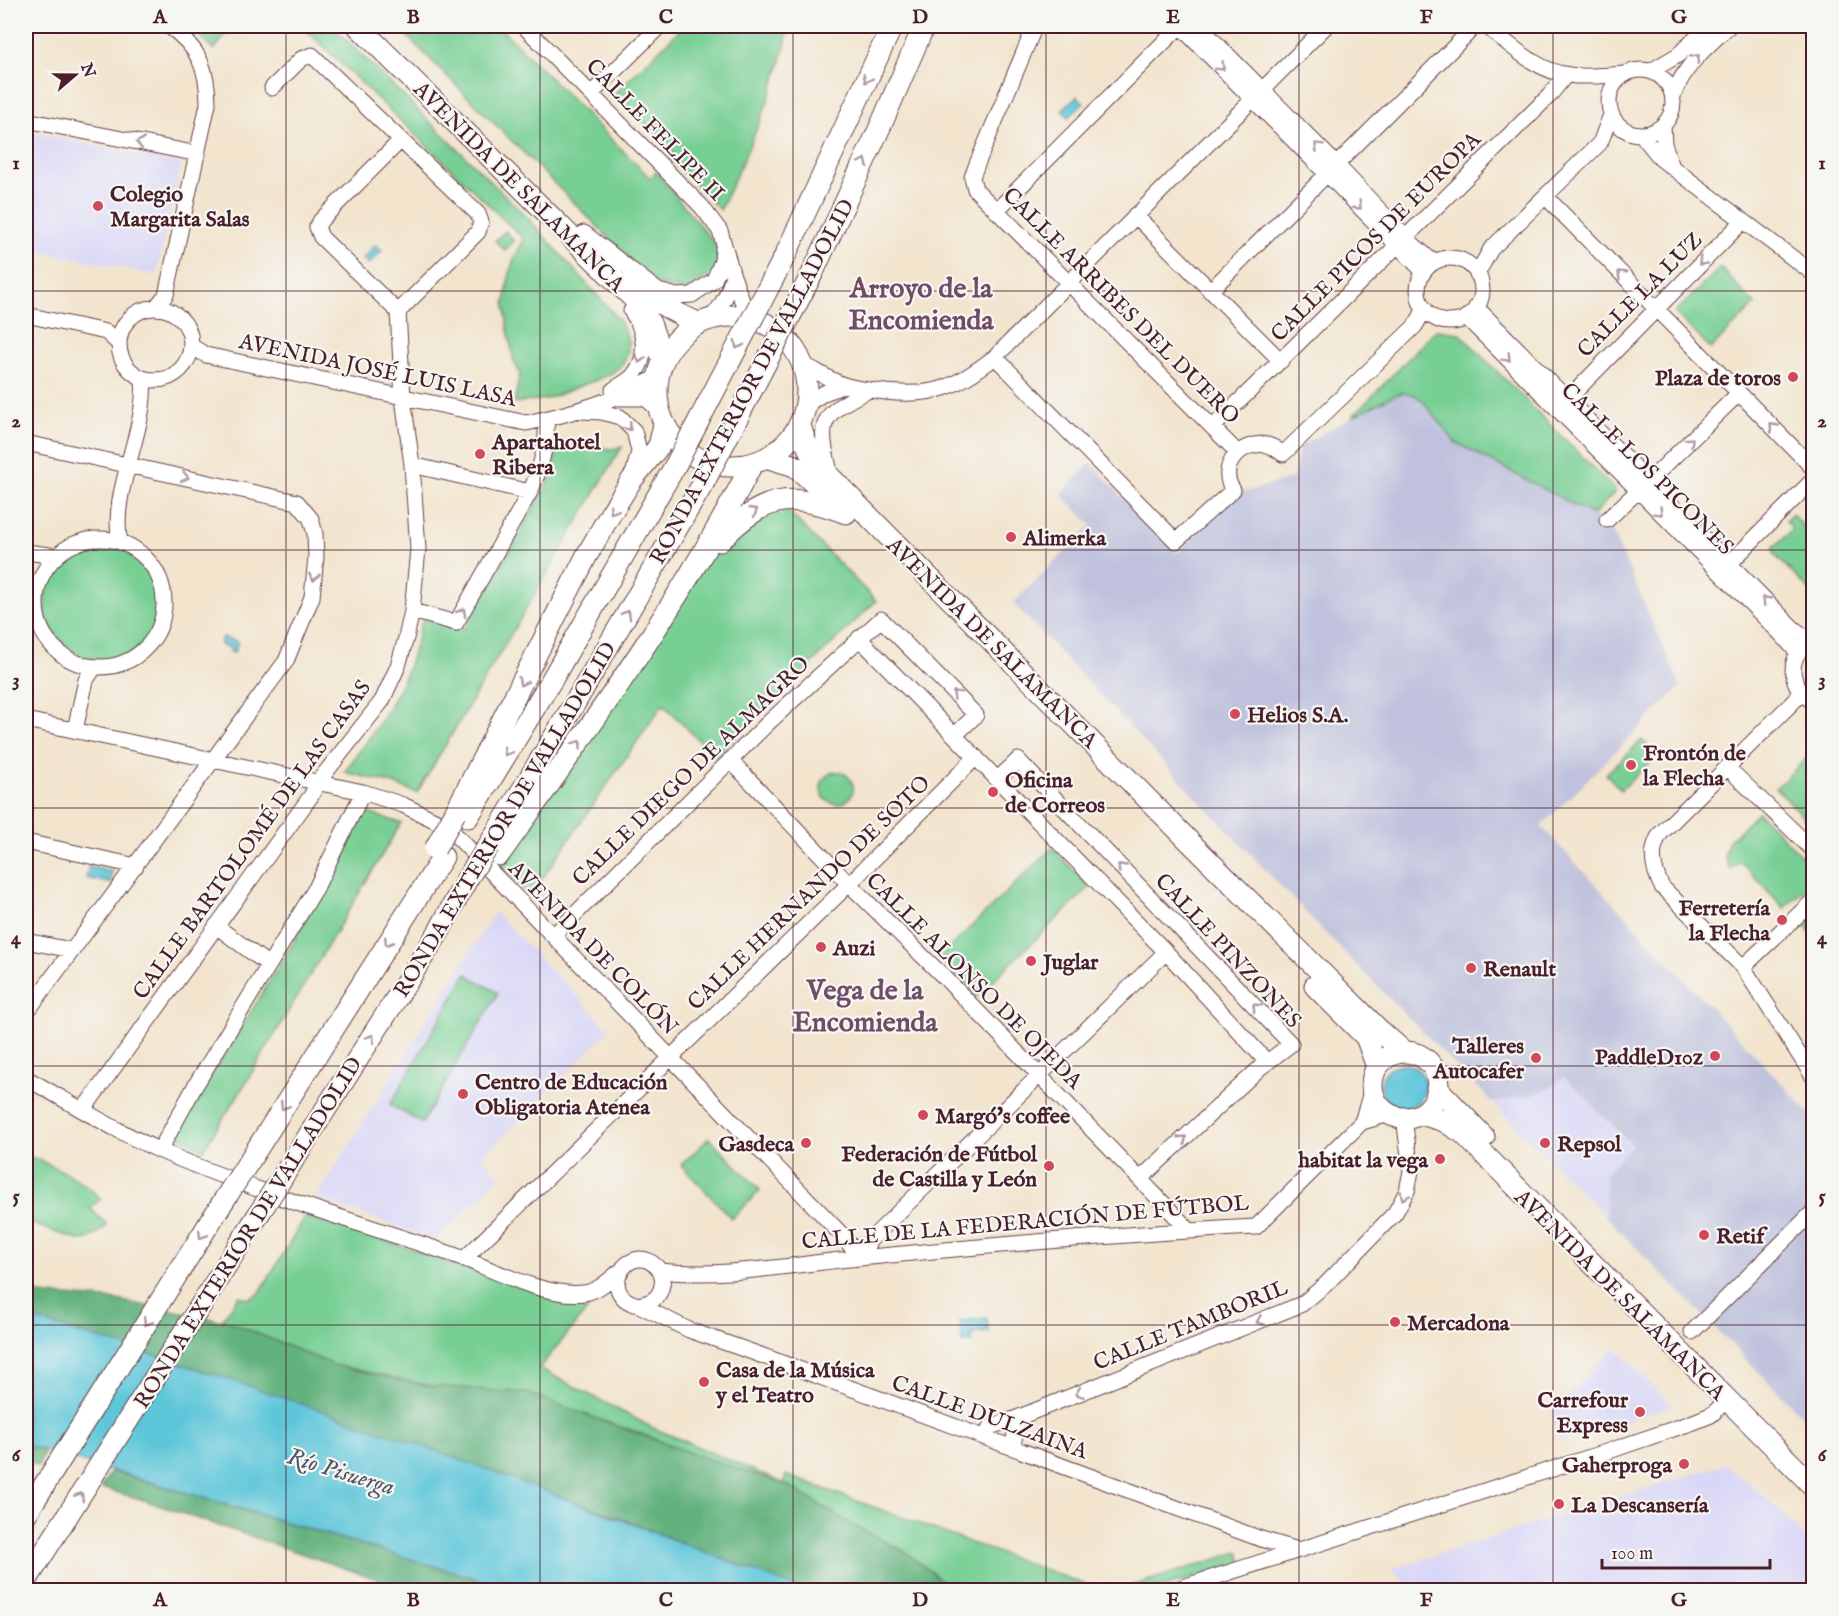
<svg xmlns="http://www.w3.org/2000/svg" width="1839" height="1616" font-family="'IM FELL English',serif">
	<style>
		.built { fill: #d9d7f7 }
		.industrial { fill: #c0c2dd }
		.green { fill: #78cf94; stroke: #617760; stroke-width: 1.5 }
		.forest { fill: #62b27e; stroke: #566854; stroke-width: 1.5 }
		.water { fill: #5dc6d9; stroke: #547282; stroke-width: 1.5 }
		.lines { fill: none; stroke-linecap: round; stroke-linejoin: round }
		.minor-casing { stroke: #633d43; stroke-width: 17 }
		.highway-casing { stroke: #633d43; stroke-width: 23 }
		.minor { stroke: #fff; stroke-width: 15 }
		.highway { stroke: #fff; stroke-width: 21 }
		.highway-bridge-casing { stroke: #633d43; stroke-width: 23; stroke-linecap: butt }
		.highway-bridge { stroke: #fff; stroke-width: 21 }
		.oneway { stroke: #ae9aa0 }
		.grid { fill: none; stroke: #4a1f2b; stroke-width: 1.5; stroke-opacity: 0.55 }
		.poi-dot { fill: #d1495b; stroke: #f6f6f2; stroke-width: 2 }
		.labels { text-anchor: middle; stroke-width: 4.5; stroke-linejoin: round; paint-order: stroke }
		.street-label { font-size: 22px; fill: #4a1f2b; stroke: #f6f6f2 }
		.poi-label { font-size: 22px; font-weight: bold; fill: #4a1f2b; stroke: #f6f6f2; text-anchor: start }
		.water-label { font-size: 24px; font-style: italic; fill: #515968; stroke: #f6f6f2 }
		.district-label { font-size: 28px; font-weight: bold; fill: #724b67; stroke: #f6f6f2 }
		.neatline { fill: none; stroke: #4a1f2b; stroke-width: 2 }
		.grid-label { font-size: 20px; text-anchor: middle; font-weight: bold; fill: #4a1f2b }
	</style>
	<rect width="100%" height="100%" fill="#f6f6f2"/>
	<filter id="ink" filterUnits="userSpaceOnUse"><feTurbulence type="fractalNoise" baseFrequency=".0167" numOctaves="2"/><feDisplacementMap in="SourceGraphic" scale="12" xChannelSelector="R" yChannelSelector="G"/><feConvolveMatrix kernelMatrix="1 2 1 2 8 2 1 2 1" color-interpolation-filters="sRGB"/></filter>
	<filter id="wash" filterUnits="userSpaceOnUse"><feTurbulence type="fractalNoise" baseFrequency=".008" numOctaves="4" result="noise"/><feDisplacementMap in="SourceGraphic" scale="24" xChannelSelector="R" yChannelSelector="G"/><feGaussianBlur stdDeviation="1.35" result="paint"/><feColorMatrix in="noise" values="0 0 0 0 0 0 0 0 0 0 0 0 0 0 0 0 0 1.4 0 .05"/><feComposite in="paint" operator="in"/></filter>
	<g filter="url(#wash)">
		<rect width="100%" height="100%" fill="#f2e4cd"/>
		<path class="built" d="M26,131l155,33 -25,111 -130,-27z
			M495,912l115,118 -128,127 18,20 -64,63 -120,-42z
			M1563,1077l69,69 -27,28 1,43 -113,-114 50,-11z
			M1614,1347l59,59 -112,36 -9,-30z
			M1725,1464l41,34 47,48v44h-401l-21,-21z"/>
		<path class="industrial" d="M1403,393l12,2 8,6 32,41 146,77 8,6 72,161 -140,140 272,291v310l-207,-210 -1,-43 27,-29 -68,-68 -21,15 -50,11 -168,-170 -312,-330 79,-78 -31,-31 29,-31 87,90 60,-59 56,-16 7,-32 82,-46z"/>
		<path class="green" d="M183,26h49l-18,24 -15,-15z
			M302,26h30l194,190 95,106 7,18v14l-7,12 -12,9 -62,24 -33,4 6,-29 -6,-13 -6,-30 -3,-27 3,-22 5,-21 11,-22z
			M397,26h101l152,152 6,-6 64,78 -6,22 -27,19 -32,-7z
			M684,26h105c-12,66 -41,123 -69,184l-51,-52 5,-6 -59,-59z
			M505,231l9,10 -9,9 -10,-9z
			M1720,268l35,36 -44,45 -36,-36z
			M1436,330l23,3 157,158 -23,24 -138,-73 -32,-41 -8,-6 -12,-2 -9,2 -42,22z
			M553,439l58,10 11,-2 -205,346 -26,-10 -47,-11c24,-31 47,-63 62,-99 7,-17 11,-36 17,-54l42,9 82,-143 8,-26 -6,-6z
			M782,505l94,96 -161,156 -52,-53 -124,179 -12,11 -28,-28 201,-297 34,-38z
			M1792,514l21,22v58l-38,-39 -2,-7 18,-17v-5l-5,-5z
			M45 602a58 58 0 1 1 116 0a58 58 0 1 1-116 0Z
			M1642,740l15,16 -36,34 -15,-16z
			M1813,752v75l-37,-39z
			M821 788a16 16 0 1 1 32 0a16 16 0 1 1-32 0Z
			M361,811l40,12 -159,266 -39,61 -28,-16 117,-189z
			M1758,812l55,55v15l-29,26 -44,-47 -10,8 -6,-12 5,-16z
			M1052,848l38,39 -114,110 -37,-39z
			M1813,910v25l-12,-14z
			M466,974l32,19 -76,130 -32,-18z
			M709,1138l51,52 -28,29 -51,-54z
			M26,1155c28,11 54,22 75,44l-11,9 17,17c-9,9 -16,15 -29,15l-52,-18z
			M307,1214l281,95 -49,59 112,59 132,56 3,-8 314,115h-146l-49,-38 -53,-27 -65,-40 -88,-29 -70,-27 -295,-64 -112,-45 17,-24 9,3 11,-5z
			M1239,1552l3,11 -88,27h-35z"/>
		<path class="forest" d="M26,1290l13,4 78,6 115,23 102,42 88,20 105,8 172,63 88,29 65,40 53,27 49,38h-152l-192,-76 -238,-85 -190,-65 -156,-47z
			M26,1445l19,6 -7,15 -12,-4z
			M111,1471l404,119h-106l-272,-92 -36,-10z"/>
		<path class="water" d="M1077,96l7,7 -15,14 -7,-7z
			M376,245l6,5 -13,14 -6,-6z
			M222,637l16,5 -4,11 -4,-1 1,-4 -11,-3z
			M89,867l23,4 -2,12 -24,-5z
			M1381 1086a22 22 0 1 1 44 0a22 22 0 1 1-44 0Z
			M26,1317c52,16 104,30 156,47 209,67 416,145 620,226h-287l-489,-145z
			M987,1318l1,14 -16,2v8l-10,1 -2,-22z"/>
	</g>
	<g filter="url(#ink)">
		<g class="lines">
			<defs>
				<path id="minor" d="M524,26l178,181 18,24 13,45 15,41
					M1035,26l-58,138 -5,13 3,12 262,263
					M1180,26l243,245
					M1199,26l137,138 69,73 28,25
					M1486,26c25,19 50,45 83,49 18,3 37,0 55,-1
					M1609 102a32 32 0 1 1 64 0a32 32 0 1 1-64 0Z
					M1651,71l27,-16 31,-29
					M272,88l29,-29 11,-4 166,159 3,8 -3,10 -80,80
					M592,93l68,-67
					M1673,96c11,-30 33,-49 56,-70
					M26,120l172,34
					M1663,125l1,19 7,20
					M1641,134l20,25 153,115
					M1546,197l268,272
					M996,211l184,-185
					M1135,215l146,146
					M584,233l74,58 19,5 15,-1 22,-15 8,-19 1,-13
					M1418 290a32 32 0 1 1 64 0a32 32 0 1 1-64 0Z
					M1477,274l14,-25 109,-106 11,-28
					M1210,291l265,-265
					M156,307l10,-12 42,-191c0,-36 -10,-57 -39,-78
					M1476,307l317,321 16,12
					M119 344a36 36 0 1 1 72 0a36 36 0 1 1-72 0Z
					M26,315l80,17 12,11
					M1466,317l315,317 16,18
					M711,318c12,-13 17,-25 22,-42
					M191,346l15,9 320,68c41,-8 96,-24 132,-47
					M995,357l181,184 57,-51c-16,-23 8,-50 34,-45 6,1 11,5 16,9l132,-128 10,-17
					M802,364c14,6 27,16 42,21 12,4 27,5 41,7 50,5 70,-4 110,-35l331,-331
					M613,390c7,-5 18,-10 22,-17 14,-18 9,-45 -4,-62
					M619,398h26l13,11
					M1568,399l175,-178
					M807,404l17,-11 20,-8
					M581,411l21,1 18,5 14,14 5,20 -6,24
					M1213,427l336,-331 17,-21
					M26,443l271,59 14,17 4,15 1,23 -4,40 -26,64 -260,352
					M412,465l118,27
					M831,477c-13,-56 -14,-61 38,-87
					M1648,482l91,-89
					M1607,520l32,-30
					M36 603a64 64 0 1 1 128 0a64 64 0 1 1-128 0Z
					M120,542c-11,-50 28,-113 23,-163
					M26,552l31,4
					M1730,563l84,-84
					M412,611l44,12 74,-131c10,-22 18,-49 16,-73
					M859,638l307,314 101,110
					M1804,645c-18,19 -13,44 10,57
					M1800,691l-5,9 -135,134c-11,18 -7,35 2,53l81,80 71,111
					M26,720l337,72 40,13 44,21 396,410 17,22
					M75,730l11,-50 8,-12
					M730,760l119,124 99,97 242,250
					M1728,768l86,83
					M998,779l20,-19 273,284 -30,23 -121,112
					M26,842l110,24
					M216,926l53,39
					M553,936l214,-212 114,-105 95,96 -21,20
					M26,941l45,9
					M1743,967l71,-67
					M26,1078c47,26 94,56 144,77 92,39 189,68 284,100 37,13 90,43 130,38 14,-2 25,-13 35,-21
					M83,1110l228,-314 7,-14 64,-81 16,-35 8,-28 6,-27 6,-62 -6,-84 -9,-67 -5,-86 -77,-75 -4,-10 4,-7 80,-80
					M1362,1122l10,-33
					M160,1150l35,-64 121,-198 47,-96
					M860,1258l10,-18 296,-288
					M464,1259l385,-375 127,-127
					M660,1271c66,7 134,-7 200,-13 131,-13 264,-24 396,-31l106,-105 27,-8
					M639,1305c5,-2 10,-2 14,-5 10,-7 13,-24 4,-33 -28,-29 -63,29 -18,38l50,25 66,23 506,186 37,11
					M1692,1332l122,-121
					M985,1438l5,-11 27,-9
					M1013,1448l4,-30 285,-114 23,-19 70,-72 12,-22 4,-20 -7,-53
					M1174,1590l432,-138 85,-29 20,-8 9,-8"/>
				<path id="highway" d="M358,26l279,276 13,21 13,37
					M785,256l107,-230
					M813,272l68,-147 43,-99
					M632,280c21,21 39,31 66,43
					M657 391a75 75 0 1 1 150 0a75 75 0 1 1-150 0Z
					M800,425c7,25 14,36 32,54l358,363 189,188 25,22
					M769,458l26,8 37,34
					M720,541c42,-45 69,-50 126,-28
					M455,813l132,-258 24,-42 20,-32 28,-35 5,-21
					M468,817l83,-136 124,-215
					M489,845l87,-144 128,-219
					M499,855c90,-127 182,-252 253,-391
					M1315,986l51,51 11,30
					M1372 1085a33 33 0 1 1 66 0a33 33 0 1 1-66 0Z
					M1437,1088l47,49
					M1421,1114l23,7 19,12 351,354
					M248,1163l195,-306
					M283,1176l155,-243 29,-54
					M26,1514l200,-317
					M26,1581l234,-369"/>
			</defs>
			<use href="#minor" class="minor-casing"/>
			<use href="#highway" class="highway-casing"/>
			<use href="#minor" class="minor"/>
			<use href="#highway" class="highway"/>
			<defs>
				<path id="highway-bridge" d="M675,466l110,-210
					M704,482l109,-210
					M435,849l20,-36
					M467,879l22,-34
					M226,1197l22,-34
					M260,1212l23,-36"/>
			</defs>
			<use href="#highway-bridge" class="highway-bridge-casing"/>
			<use href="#highway-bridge" class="highway-bridge"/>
		</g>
		<defs><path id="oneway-chevron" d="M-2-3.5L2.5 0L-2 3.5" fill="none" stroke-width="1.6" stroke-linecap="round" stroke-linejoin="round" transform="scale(1.5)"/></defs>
		<g class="oneway">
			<use href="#oneway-chevron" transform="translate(1696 58) rotate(-46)"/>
			<use href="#oneway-chevron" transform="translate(1221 67) rotate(45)"/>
			<use href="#oneway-chevron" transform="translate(867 79) rotate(115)"/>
			<use href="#oneway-chevron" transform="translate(140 143) rotate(-169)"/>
			<use href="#oneway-chevron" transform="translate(1318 146) rotate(-135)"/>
			<use href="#oneway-chevron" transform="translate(864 162) rotate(-65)"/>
			<use href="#oneway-chevron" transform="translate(1358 206) rotate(45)"/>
			<use href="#oneway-chevron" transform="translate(1702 262) rotate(135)"/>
			<use href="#oneway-chevron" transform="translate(1621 274) rotate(-135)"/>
			<use href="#oneway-chevron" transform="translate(738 345) rotate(118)"/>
			<use href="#oneway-chevron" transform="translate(1507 358) rotate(45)"/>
			<use href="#oneway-chevron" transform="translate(640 359) rotate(105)"/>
			<use href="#oneway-chevron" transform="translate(628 427) rotate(51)"/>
			<use href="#oneway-chevron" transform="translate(1773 427) rotate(-134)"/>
			<use href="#oneway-chevron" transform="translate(1690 441) rotate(-44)"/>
			<use href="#oneway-chevron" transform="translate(185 477) rotate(12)"/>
			<use href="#oneway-chevron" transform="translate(613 510) rotate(122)"/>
			<use href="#oneway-chevron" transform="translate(754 511) rotate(-30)"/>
			<use href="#oneway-chevron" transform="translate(1659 512) rotate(45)"/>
			<use href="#oneway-chevron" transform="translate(314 577) rotate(95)"/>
			<use href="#oneway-chevron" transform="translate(1766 600) rotate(-134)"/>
			<use href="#oneway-chevron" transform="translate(462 612) rotate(-61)"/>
			<use href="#oneway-chevron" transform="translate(627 614) rotate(-60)"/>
			<use href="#oneway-chevron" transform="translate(522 682) rotate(116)"/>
			<use href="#oneway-chevron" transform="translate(956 694) rotate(-135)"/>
			<use href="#oneway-chevron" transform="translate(578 744) rotate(-55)"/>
			<use href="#oneway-chevron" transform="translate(507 752) rotate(121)"/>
			<use href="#oneway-chevron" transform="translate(1121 867) rotate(-134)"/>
			<use href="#oneway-chevron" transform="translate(388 942) rotate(122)"/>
			<use href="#oneway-chevron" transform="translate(1256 1007) rotate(-134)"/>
			<use href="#oneway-chevron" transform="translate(371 1038) rotate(-58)"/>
			<use href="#oneway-chevron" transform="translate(284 1106) rotate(122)"/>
			<use href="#oneway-chevron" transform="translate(1183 1139) rotate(-43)"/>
			<use href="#oneway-chevron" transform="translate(1404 1196) rotate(115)"/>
			<use href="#oneway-chevron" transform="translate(202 1235) rotate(122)"/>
			<use href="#oneway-chevron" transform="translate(1260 1321) rotate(156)"/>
			<use href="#oneway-chevron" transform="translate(147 1322) rotate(122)"/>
			<use href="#oneway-chevron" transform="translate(1079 1393) rotate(159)"/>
			<use href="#oneway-chevron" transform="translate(80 1496) rotate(-58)"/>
		</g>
	</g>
	<path class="grid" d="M286,26v1564M540,26v1564M793,26v1564M1046,26v1564M1299,26v1564M1553,26v1564M26,291h1788M26,550h1788M26,808h1788M26,1066h1788M26,1325h1788"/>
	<g class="poi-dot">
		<circle cx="98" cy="206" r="6"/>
		<circle cx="1793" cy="377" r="6"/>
		<circle cx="480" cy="454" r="6"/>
		<circle cx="1011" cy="537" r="6"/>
		<circle cx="1235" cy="714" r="6"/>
		<circle cx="1631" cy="765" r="6"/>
		<circle cx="993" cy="792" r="6"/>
		<circle cx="1782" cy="920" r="6"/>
		<circle cx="821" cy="947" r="6"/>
		<circle cx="1031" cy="961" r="6"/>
		<circle cx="1471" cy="968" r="6"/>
		<circle cx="1715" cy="1056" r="6"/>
		<circle cx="1536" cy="1058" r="6"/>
		<circle cx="463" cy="1094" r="6"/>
		<circle cx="923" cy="1115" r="6"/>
		<circle cx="806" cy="1143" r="6"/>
		<circle cx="1545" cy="1143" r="6"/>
		<circle cx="1440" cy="1159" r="6"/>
		<circle cx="1049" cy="1166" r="6"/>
		<circle cx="1704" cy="1235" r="6"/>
		<circle cx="1395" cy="1322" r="6"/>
		<circle cx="704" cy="1382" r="6"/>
		<circle cx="1640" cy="1412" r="6"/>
		<circle cx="1684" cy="1464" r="6"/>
		<circle cx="1559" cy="1504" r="6"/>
	</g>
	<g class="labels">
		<g class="street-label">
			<text transform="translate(656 129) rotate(46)" y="8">CALLE FELIPE II</text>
			<text transform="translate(520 186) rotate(45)" y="8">AVENIDA DE SALAMANCA</text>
			<text transform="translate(1375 236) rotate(-45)" y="8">CALLE PICOS DE EUROPA</text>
			<text transform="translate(1639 294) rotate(-45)" y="8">CALLE LA LUZ</text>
			<text transform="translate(1122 305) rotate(45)" y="8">CALLE ARRIBES DEL DUERO</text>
			<text transform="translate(378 369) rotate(12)" y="8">AVENIDA JOSÉ LUIS LASA</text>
			<text transform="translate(751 381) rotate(-62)" y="8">RONDA EXTERIOR DE VALLADOLID</text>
			<text transform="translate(1648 468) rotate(45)" y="8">CALLE LOS PICONES</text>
			<text transform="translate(993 642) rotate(45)" y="8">AVENIDA DE SALAMANCA</text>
			<text transform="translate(690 770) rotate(-44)" y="8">CALLE DIEGO DE ALMAGRO</text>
			<text transform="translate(504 819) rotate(-59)" y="8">RONDA EXTERIOR DE VALLADOLID</text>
			<text transform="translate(251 839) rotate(-54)" y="8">CALLE BARTOLOMÉ DE LAS CASAS</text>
			<text transform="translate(808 892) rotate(-44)" y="8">CALLE HERNANDO DE SOTO</text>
			<text transform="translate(594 947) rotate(46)" y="8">AVENIDA DE COLÓN</text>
			<text transform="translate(1229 950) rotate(47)" y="8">CALLE PINZONES</text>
			<text transform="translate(975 980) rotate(45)" y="8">CALLE ALONSO DE OJEDA</text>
			<text transform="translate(1025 1221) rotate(-5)" y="8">CALLE DE LA FEDERACIÓN DE FÚTBOL</text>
			<text transform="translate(247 1232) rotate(-58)" y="8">RONDA EXTERIOR DE VALLADOLID</text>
			<text transform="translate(1621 1294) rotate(45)" y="8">AVENIDA DE SALAMANCA</text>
			<text transform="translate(1190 1324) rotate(-22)" y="8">CALLE TAMBORIL</text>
			<text transform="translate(990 1416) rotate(20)" y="8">CALLE DULZAINA</text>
		</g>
		<g class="poi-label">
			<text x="110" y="201">Colegio<tspan x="110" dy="25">Margarita Salas</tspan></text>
			<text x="1781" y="385" text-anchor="end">Plaza de toros</text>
			<text x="492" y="449">Apartahotel<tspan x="492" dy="25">Ribera</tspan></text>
			<text x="1023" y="545">Alimerka</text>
			<text x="1247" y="722">Helios S.A.</text>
			<text x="1643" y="760">Frontón de<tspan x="1643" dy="25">la Flecha</tspan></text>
			<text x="1005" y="787">Oficina<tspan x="1005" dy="25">de Correos</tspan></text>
			<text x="1770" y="915" text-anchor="end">Ferretería<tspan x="1770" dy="25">la Flecha</tspan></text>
			<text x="833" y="955">Auzi</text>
			<text x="1043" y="969">Juglar</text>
			<text x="1483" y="976">Renault</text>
			<text x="1524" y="1053" text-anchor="end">Talleres<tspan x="1524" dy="25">Autocafer</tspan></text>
			<text x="1703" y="1064" text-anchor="end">PaddleD10z</text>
			<text x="475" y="1089">Centro de Educación<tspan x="475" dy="25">Obligatoria Atenea</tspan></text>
			<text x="935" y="1123">Margó's coffee</text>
			<text x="794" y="1151" text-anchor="end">Gasdeca</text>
			<text x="1557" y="1151">Repsol</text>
			<text x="1037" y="1161" text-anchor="end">Federación de Fútbol<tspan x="1037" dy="25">de Castilla y León</tspan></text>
			<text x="1428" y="1167" text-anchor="end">habitat la vega</text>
			<text x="1716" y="1243">Retif</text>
			<text x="1407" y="1330">Mercadona</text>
			<text x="716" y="1377">Casa de la Música<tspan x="716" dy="25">y el Teatro</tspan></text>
			<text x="1628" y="1407" text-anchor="end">Carrefour<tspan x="1628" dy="25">Express</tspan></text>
			<text x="1672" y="1472" text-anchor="end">Gaherproga</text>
			<text x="1571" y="1512">La Descansería</text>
		</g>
		<g class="water-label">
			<text transform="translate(341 1471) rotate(17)" y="8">Río Pisuerga</text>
		</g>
		<g class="district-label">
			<text x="921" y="297">Arroyo de la<tspan x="921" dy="32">Encomienda</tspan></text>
			<text x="865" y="999">Vega de la<tspan x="865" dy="32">Encomienda</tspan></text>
		</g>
	</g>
	<rect width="1839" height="1616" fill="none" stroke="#f6f6f2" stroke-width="66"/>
	<g transform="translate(75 75) rotate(70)" stroke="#f6f6f2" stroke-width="4.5" paint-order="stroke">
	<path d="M0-4.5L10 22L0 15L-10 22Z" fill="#4a1f2b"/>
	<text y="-9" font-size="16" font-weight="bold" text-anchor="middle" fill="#4a1f2b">N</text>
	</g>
	<path d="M1602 1559v9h168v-9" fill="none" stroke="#4a1f2b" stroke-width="3"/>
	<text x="1611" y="1559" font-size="18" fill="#4a1f2b" stroke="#f6f6f2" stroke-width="4.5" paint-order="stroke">100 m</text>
	<rect x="33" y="33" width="1773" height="1550" class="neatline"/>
	<g class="grid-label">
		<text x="160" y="23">A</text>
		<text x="413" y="23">B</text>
		<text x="666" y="23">C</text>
		<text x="920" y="23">D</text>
		<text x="1173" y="23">E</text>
		<text x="1426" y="23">F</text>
		<text x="1679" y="23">G</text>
		<text x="16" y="169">1</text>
		<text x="1822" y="169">1</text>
		<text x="16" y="427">2</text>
		<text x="1822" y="427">2</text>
		<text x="16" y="686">3</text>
		<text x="1822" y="686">3</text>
		<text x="16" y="944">4</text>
		<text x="1822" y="944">4</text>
		<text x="16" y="1202">5</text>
		<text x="1822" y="1202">5</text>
		<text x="16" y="1461">6</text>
		<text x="1822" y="1461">6</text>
		<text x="160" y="1606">A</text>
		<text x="413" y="1606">B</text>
		<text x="666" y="1606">C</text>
		<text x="920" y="1606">D</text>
		<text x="1173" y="1606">E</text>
		<text x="1426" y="1606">F</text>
		<text x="1679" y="1606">G</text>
	</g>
</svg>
